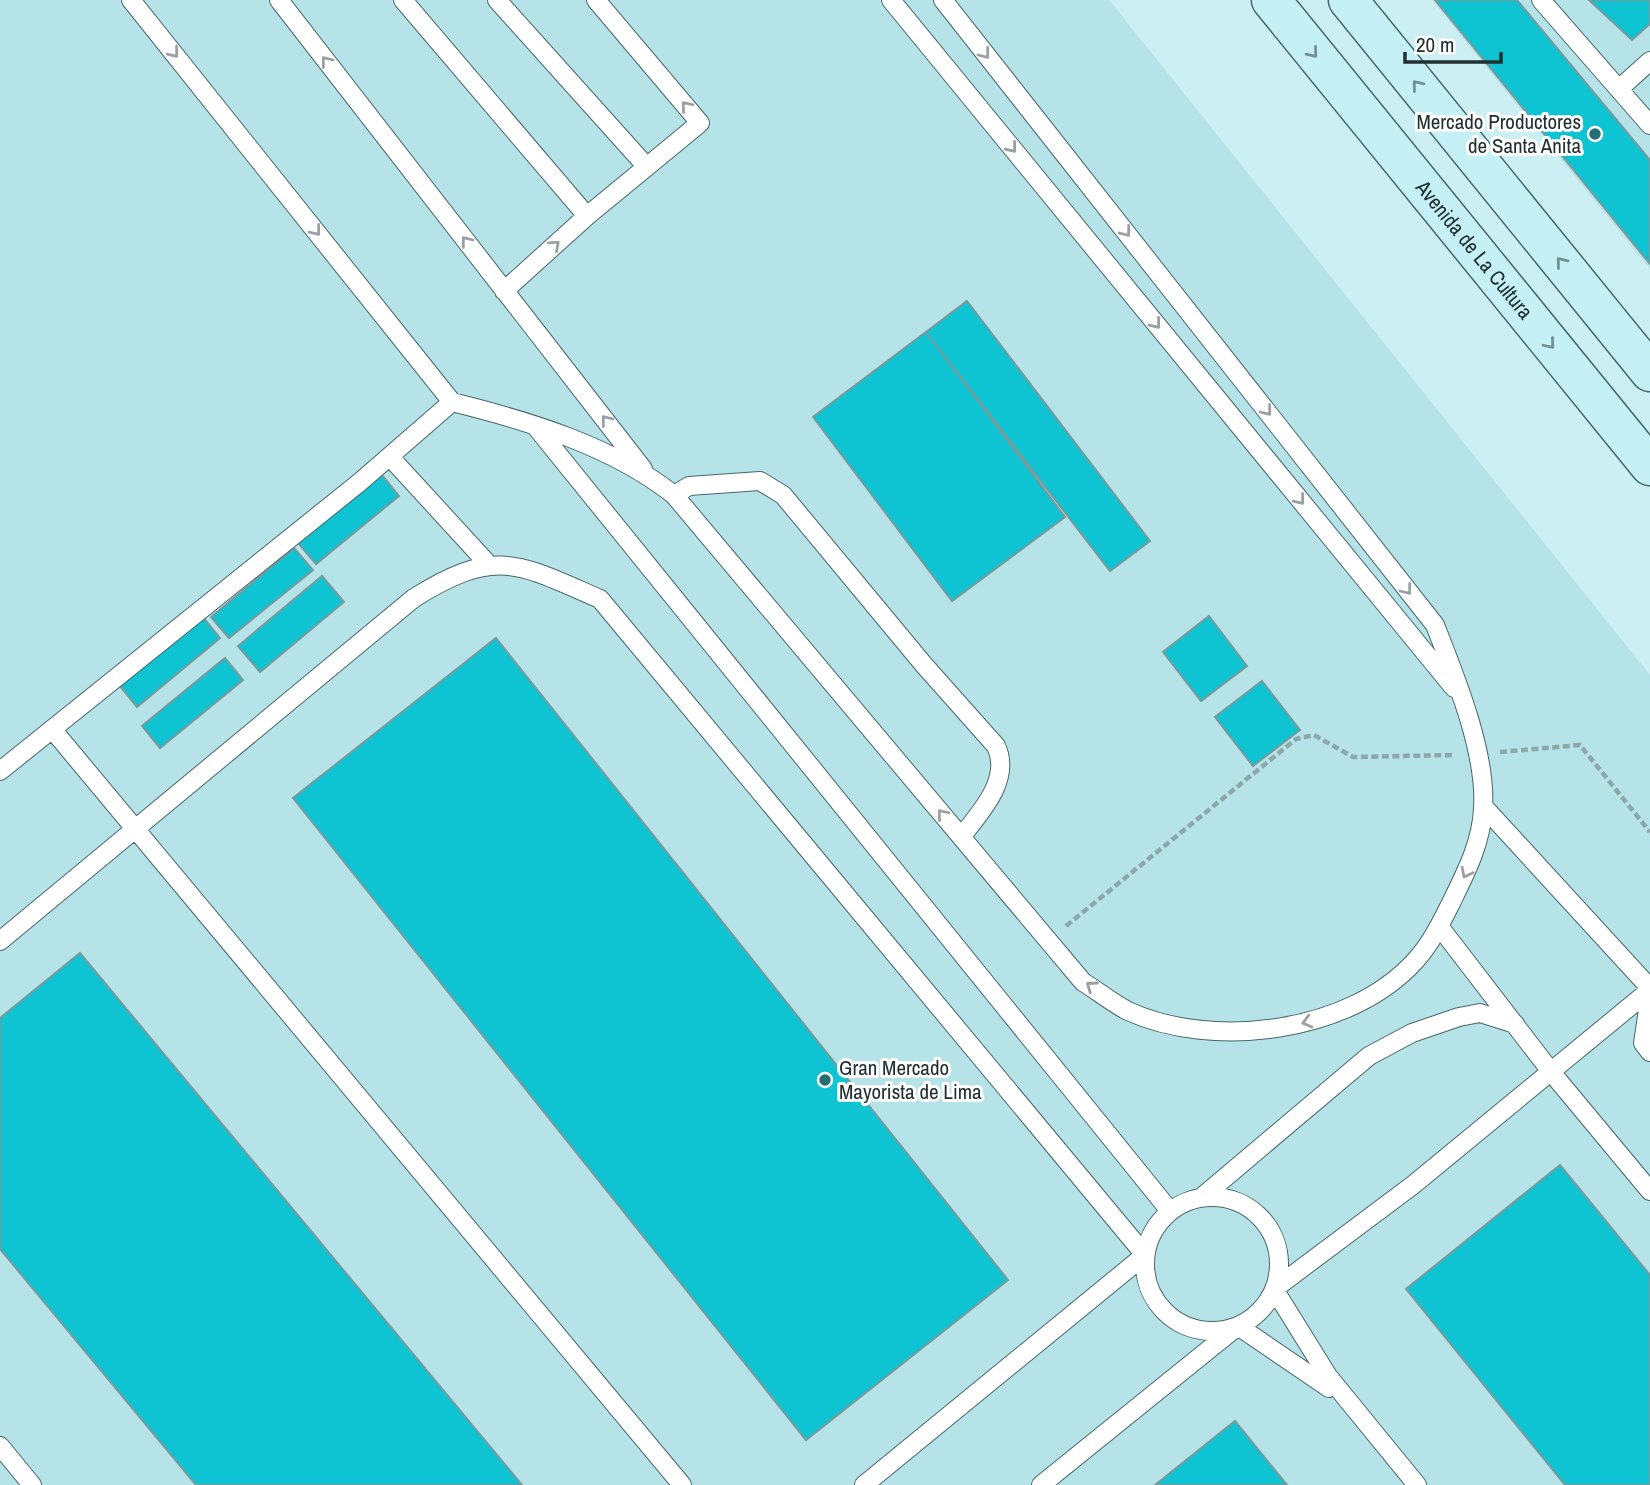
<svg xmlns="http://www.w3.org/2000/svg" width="1650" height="1485" font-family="'Archivo Narrow',sans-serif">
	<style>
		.built { fill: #b6e3e8 }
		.building { fill: #0ec4d3; stroke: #789a9d; stroke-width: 2 }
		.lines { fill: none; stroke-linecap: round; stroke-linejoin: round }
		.lane-casing { stroke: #46676a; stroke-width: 20 }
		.secondary-casing { stroke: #46676a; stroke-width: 41 }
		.path { stroke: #8ca8aa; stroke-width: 4.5; stroke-dasharray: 7 3.5; stroke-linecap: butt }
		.lane { stroke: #fff; stroke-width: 18 }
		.secondary { stroke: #c5f1f6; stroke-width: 38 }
		.oneway { stroke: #9ba1a2 }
		.oneway2 { stroke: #739093 }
		.poi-dot { fill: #236d75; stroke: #fff; stroke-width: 2.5 }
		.labels { text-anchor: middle; stroke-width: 6; stroke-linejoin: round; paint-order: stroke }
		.poi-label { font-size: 21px; fill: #212f30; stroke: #fff; text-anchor: end }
		.street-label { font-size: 21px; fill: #212f30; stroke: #fff }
	</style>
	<rect width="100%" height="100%" fill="#cbeff3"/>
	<path class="built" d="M0,0h1109l541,675v810h-1650z
		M1432,0h218v269z"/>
	<path class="building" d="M1435,0h82l133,160v104z
		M1589,0h61v24l-18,16z
		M967,301l183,240 -40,30 -184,-239z
		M926,332l139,185 -113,84 -139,-184z
		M381,474l18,22 -83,68 -19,-22z
		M294,548l19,22 -84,68 -18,-21z
		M322,576l22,26 -84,70 -22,-26z
		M202,616l18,22 -83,69 -18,-22z
		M1209,616l38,50 -46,35 -38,-49z
		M496,638l512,642 -202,160 -513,-642z
		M225,658l18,22 -83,68 -18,-22z
		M1262,681l38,49 -47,36 -38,-49z
		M80,953l442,532h-326l-196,-236v-231z
		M1560,1165l90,110v210h-85l-159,-196z
		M1235,1421l52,64h-132z"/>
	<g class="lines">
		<defs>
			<path id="lane" d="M131,0l321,402
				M279,0l364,469
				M403,0l184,216
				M497,0l149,166
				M891,0l563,688
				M1541,0l109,125
				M1620,88l30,-27
				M504,291l83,-75 113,-93 -104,-123
				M536,427l634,784
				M390,457l99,108
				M674,495l15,-9 71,-5 23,14 141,170 72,81c16,33 -16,67 -35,91
				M52,729l630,756
				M0,771l360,-289 92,-80c77,19 160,44 222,93l409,487c15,9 29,21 45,29 85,39 222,22 287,-50 15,-16 26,-38 36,-58 15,-31 30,-59 32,-94 4,-56 -28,-133 -48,-184l-492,-625
				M1484,807l166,181
				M1439,926l113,147 98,118
				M0,941l414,-343c82,-51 103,-35 186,1l545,656 -281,230
				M1650,996l-7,47 7,9
				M1145 1264a67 67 0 1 1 134 0a67 67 0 1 1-134 0Z
				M1202,1197l167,-141 43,-23 47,-16 21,-4 35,11
				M0,1446l32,39
				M1041,1485l197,-159 91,62
				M1417,1485l-89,-109 -54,-87 139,-104 237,-195"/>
			<g id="secondary">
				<path id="s1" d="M1271,0l379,466"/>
				<path d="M1348,0l302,372"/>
			</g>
		</defs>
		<use href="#lane" class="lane-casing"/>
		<use href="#secondary" class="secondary-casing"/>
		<path class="path" d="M1500,752l80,-7 70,87
			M1066,926l230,-187 18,-4 39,22 100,-2"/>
		<use href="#lane" class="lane"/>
		<use href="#secondary" class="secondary"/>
	</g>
	<defs><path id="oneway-chevron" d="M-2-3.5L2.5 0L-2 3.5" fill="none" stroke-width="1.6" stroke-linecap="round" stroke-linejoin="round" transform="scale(1.75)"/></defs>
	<g class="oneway">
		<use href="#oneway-chevron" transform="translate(174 53) rotate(51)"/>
		<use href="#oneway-chevron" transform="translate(985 54) rotate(52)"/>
		<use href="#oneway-chevron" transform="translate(326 61) rotate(-128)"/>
		<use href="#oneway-chevron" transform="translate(686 106) rotate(-130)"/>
		<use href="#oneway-chevron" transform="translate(1012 148) rotate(51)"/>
		<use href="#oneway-chevron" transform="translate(316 231) rotate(51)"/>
		<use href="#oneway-chevron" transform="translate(1126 232) rotate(52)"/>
		<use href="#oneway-chevron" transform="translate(466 241) rotate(-128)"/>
		<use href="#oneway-chevron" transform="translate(555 245) rotate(-42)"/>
		<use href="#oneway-chevron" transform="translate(1156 324) rotate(51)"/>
		<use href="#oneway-chevron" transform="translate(1267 411) rotate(52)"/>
		<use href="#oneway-chevron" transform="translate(606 420) rotate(-128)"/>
		<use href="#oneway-chevron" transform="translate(1300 500) rotate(51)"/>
		<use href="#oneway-chevron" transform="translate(1407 590) rotate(52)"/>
		<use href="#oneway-chevron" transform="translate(942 814) rotate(-130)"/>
		<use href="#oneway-chevron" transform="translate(1466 873) rotate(117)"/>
		<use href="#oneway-chevron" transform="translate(1091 986) rotate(-145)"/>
		<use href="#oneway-chevron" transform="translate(1307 1022) rotate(165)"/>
	</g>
	<g class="oneway2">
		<use href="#oneway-chevron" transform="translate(1313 53) rotate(51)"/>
		<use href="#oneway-chevron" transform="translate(1417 85) rotate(-129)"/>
		<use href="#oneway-chevron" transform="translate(1561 262) rotate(-129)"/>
		<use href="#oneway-chevron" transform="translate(1550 344) rotate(50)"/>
	</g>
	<g class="poi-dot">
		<circle cx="1595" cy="134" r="7"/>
		<circle cx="825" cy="1080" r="7"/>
	</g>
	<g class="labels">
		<g class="poi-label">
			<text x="1581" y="129">Mercado Productores<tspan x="1581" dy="24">de Santa Anita</tspan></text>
			<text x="839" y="1075" text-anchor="start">Gran Mercado<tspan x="839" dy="24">Mayorista de Lima</tspan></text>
		</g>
		<g class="street-label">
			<text dy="7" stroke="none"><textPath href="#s1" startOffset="322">Avenida de La Cultura</textPath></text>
		</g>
	</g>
	<path d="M1405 52v10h96v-10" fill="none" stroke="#212f30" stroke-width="3.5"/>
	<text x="1416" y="52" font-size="21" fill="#212f30" stroke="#ffffff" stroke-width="5" paint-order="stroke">20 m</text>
</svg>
